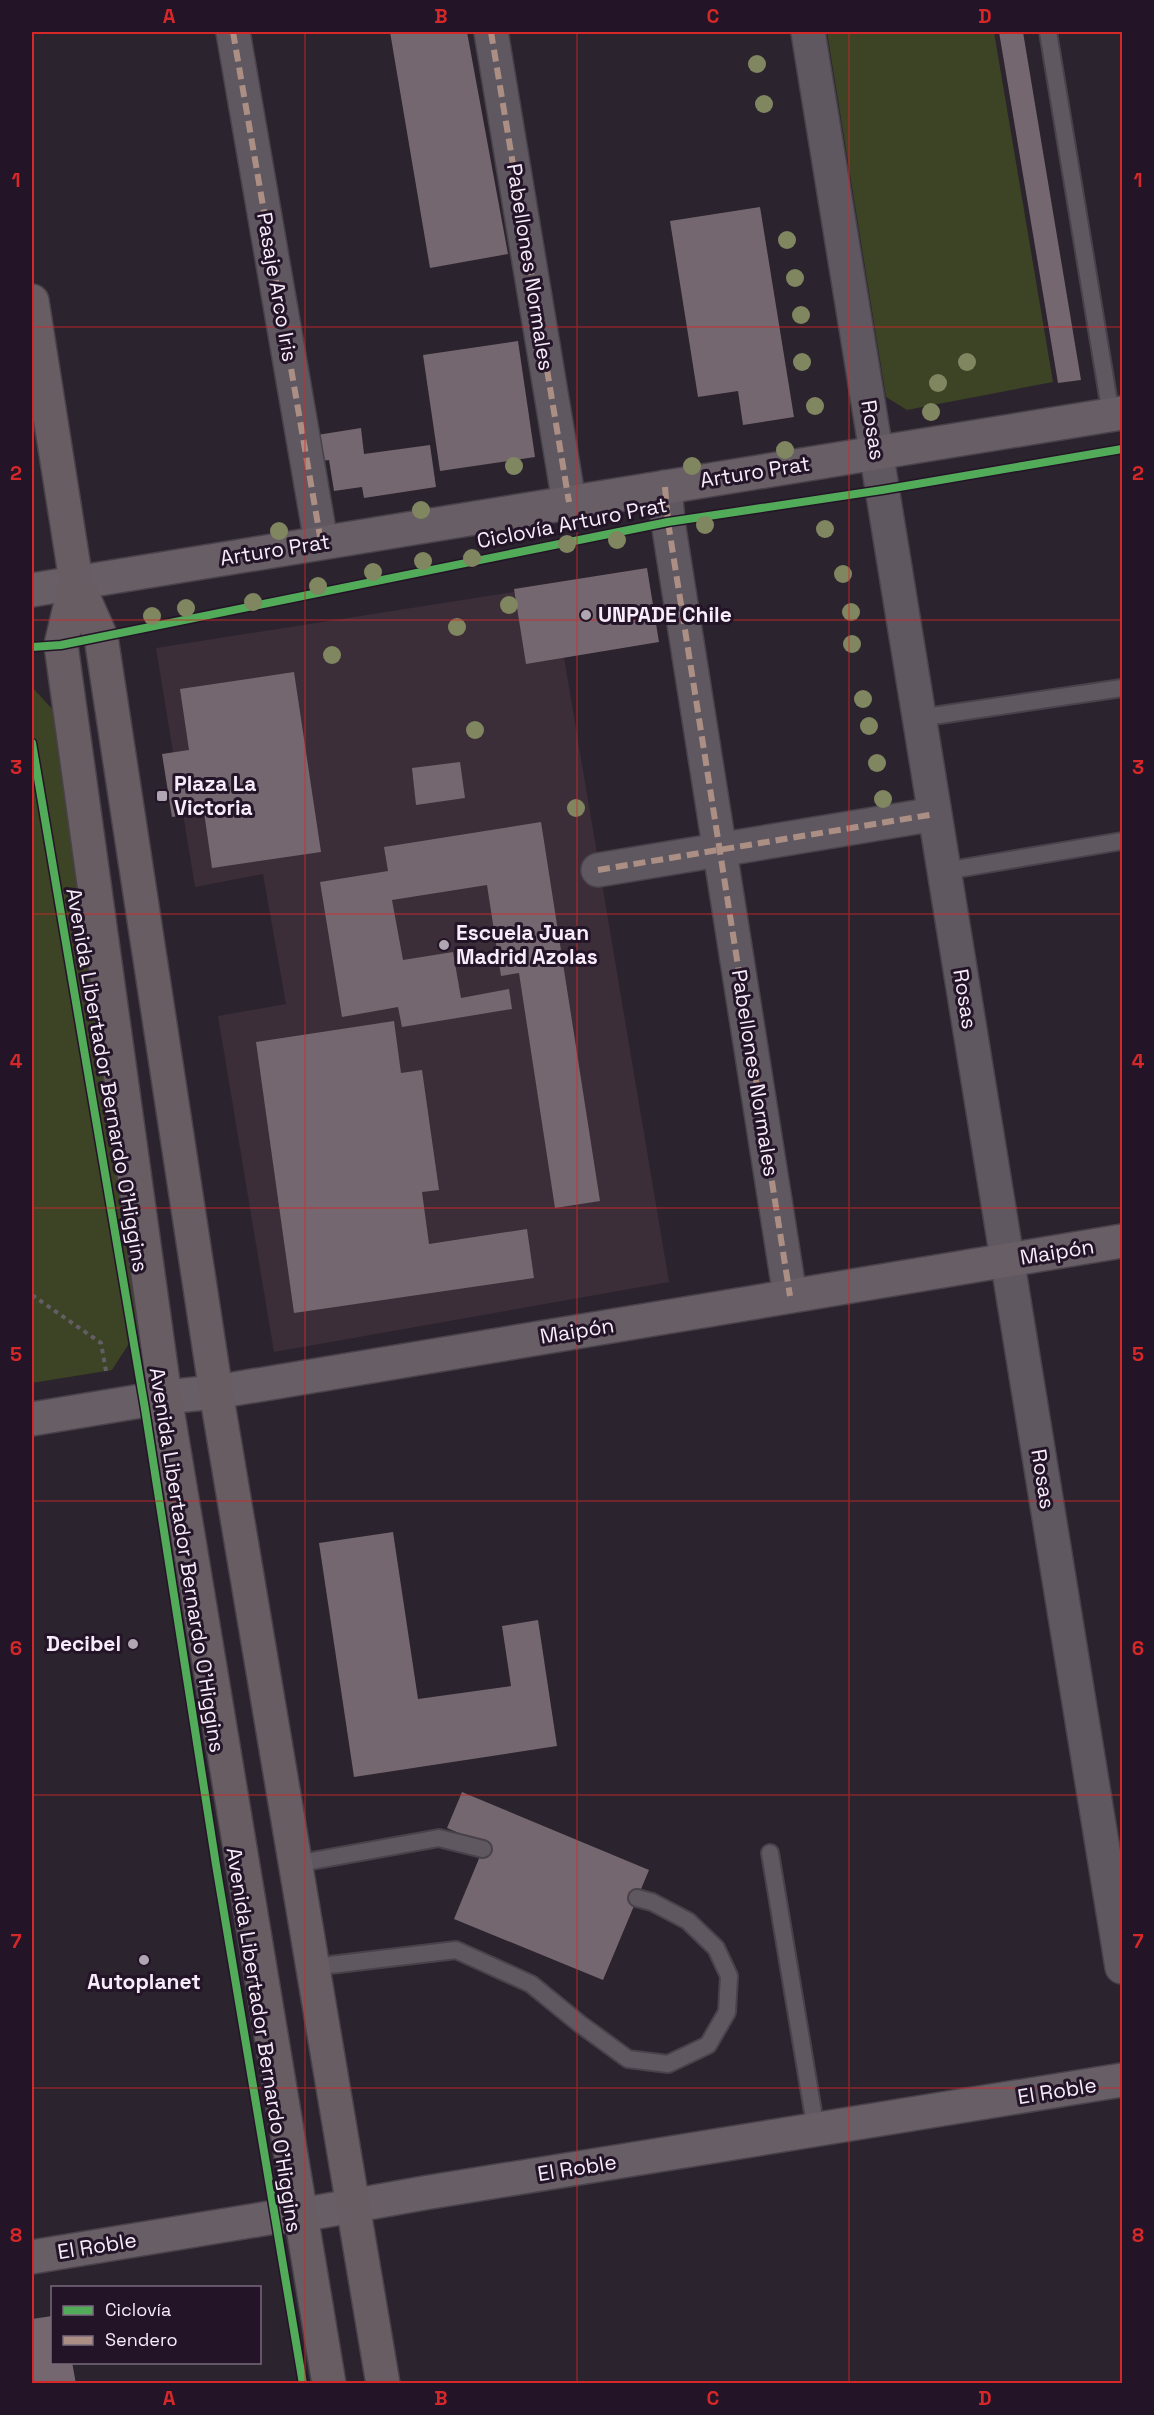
<svg xmlns="http://www.w3.org/2000/svg" width="1154" height="2415" font-family="'Space Grotesk',sans-serif">
	<style>
		.education { fill: #3c2e39 }
		.green { fill: #3d4325 }
		.building { fill: #75676f }
		.lines { fill: none; stroke-linecap: round; stroke-linejoin: round }
		.lane-casing { stroke: #49424b; stroke-width: 20 }
		.street-casing { stroke: #49424b; stroke-width: 36 }
		.secondary-casing { stroke: #49424b; stroke-width: 36 }
		.primary-casing { stroke: #49424b; stroke-width: 36 }
		.path { stroke: #635e65; stroke-width: 4; stroke-dasharray: 4.5 4.5; stroke-linecap: butt }
		.lane { stroke: #5f5861; stroke-width: 16 }
		.street { stroke: #5f5861; stroke-width: 33 }
		.secondary { stroke: #685e66; stroke-width: 33 }
		.primary { stroke: #685d63; stroke-width: 33 }
		.quiet { stroke: #ac8f84; stroke-width: 6; stroke-dasharray: 12 6; stroke-linecap: butt }
		.cycleway-casing { stroke: #241428; stroke-width: 11 }
		.cycleway { stroke: #51ab58; stroke-width: 8 }
		.tree { fill: #808660 }
		.grid { fill: none; stroke: #d62828; stroke-width: 1.5; stroke-opacity: 0.55 }
		.poi-dot { fill: #b0a6b2; stroke: #241428; stroke-width: 2 }
		.labels { text-anchor: middle; stroke-width: 6; stroke-linejoin: round; paint-order: stroke }
		.street-label { font-size: 21px; fill: #f7ecfa; stroke: #241428 }
		.poi-label { font-size: 21px; font-weight: bold; fill: #f7ecfa; stroke: #241428; text-anchor: start }
		.neatline { fill: none; stroke: #d62828; stroke-width: 2 }
		.grid-label { font-size: 20px; text-anchor: middle; font-weight: bold; fill: #d62828 }
	</style>
	<rect width="100%" height="100%" fill="#2b232d"/>
	<path class="education" d="M552,586l117,696 -395,70 -56,-336 68,-12 -23,-130 -68,13 -39,-239z"/>
	<path class="green" d="M827,32h167l59,350 -146,28 -21,-13z
		M32,687l22,24 89,611 -31,48 -80,13z"/>
	<path class="building" d="M390,32h77l41,222 -78,14z
		M999,32h24l58,348 -23,3z
		M760,207l34,210 -51,8 -5,-34 -40,6 -28,-176z
		M518,341l17,116 -95,14 -17,-116z
		M361,428l3,26 66,-9 6,42 -72,11 -2,-11 -28,4 -5,-31 -8,1 -4,-26z
		M647,568l12,74 -133,22 -12,-75z
		M294,672l27,180 -109,16 -8,-56 -32,5 -10,-63 27,-4 -9,-61z
		M460,762l5,36 -49,7 -4,-37z
		M541,822l59,379 -45,7 -36,-235 -18,3 -14,-91 -95,15 11,60 50,-8 8,46 48,-9 3,20 -110,18 -4,-20 -56,10 -22,-135 68,-11 -4,-24z
		M394,1021l7,52 21,-3 17,120 -17,2 7,52 98,-15 7,49 -240,35 -38,-271z
		M393,1532l25,167 93,-13 -9,-60 36,-6 19,126 -203,31 -35,-234z
		M462,1792l187,78 -46,110 -149,-61 31,-75 -38,-16z
		M52,2316v46h20l4,22h-44v-65z"/>
	<g class="lines">
		<defs>
			<path id="lane" d="M1048,32l63,383
				M919,718l203,-30
				M945,871l177,-30
				M770,1853l46,277
				M295,1864l144,-26 44,11
				M313,1967l143,-17 75,34 49,40 48,35 40,5 40,-19 19,-33 2,-36 -13,-28 -28,-27 -36,-19 -15,-4"/>
			<path id="street" d="M233,32l88,510
				M491,32l78,470
				M808,32l314,1935
				M665,487l3,35 122,774
				M598,870l337,-56"/>
			<path id="secondary" d="M32,590l1090,-177
				M32,1419l133,-22 51,-5 906,-151
				M32,2257l243,-40 26,-2 123,-22 698,-113"/>
			<path id="primary" d="M32,301l44,280 25,56 115,755 167,992
				M76,581l-15,64 104,752 164,987"/>
		</defs>
		<use href="#lane" class="lane-casing"/>
		<use href="#street" class="street-casing"/>
		<use href="#secondary" class="secondary-casing"/>
		<use href="#primary" class="primary-casing"/>
		<path class="path" d="M32,1295l69,48 5,28"/>
		<use href="#lane" class="lane"/>
		<use href="#street" class="street"/>
		<use href="#secondary" class="secondary"/>
		<use href="#primary" class="primary"/>
		<path class="quiet" d="M233,32l88,510
			M491,32l78,470
			M665,487l3,35 122,774
			M598,870l337,-56"/>
		<defs>
			<path id="cycleway" d="M32,647l29,-2 607,-123 214,-32 240,-41
				M32,743l113,666 71,456 87,519"/>
		</defs>
		<use href="#cycleway" class="cycleway-casing"/>
		<use href="#cycleway" class="cycleway"/>
	</g>
	<g class="tree">
		<circle cx="757" cy="64" r="9"/>
		<circle cx="764" cy="104" r="9"/>
		<circle cx="787" cy="240" r="9"/>
		<circle cx="795" cy="278" r="9"/>
		<circle cx="801" cy="315" r="9"/>
		<circle cx="802" cy="362" r="9"/>
		<circle cx="967" cy="362" r="9"/>
		<circle cx="938" cy="383" r="9"/>
		<circle cx="815" cy="406" r="9"/>
		<circle cx="931" cy="412" r="9"/>
		<circle cx="785" cy="450" r="9"/>
		<circle cx="514" cy="466" r="9"/>
		<circle cx="692" cy="466" r="9"/>
		<circle cx="421" cy="510" r="9"/>
		<circle cx="705" cy="525" r="9"/>
		<circle cx="825" cy="529" r="9"/>
		<circle cx="279" cy="531" r="9"/>
		<circle cx="617" cy="540" r="9"/>
		<circle cx="567" cy="544" r="9"/>
		<circle cx="472" cy="558" r="9"/>
		<circle cx="423" cy="561" r="9"/>
		<circle cx="373" cy="572" r="9"/>
		<circle cx="843" cy="574" r="9"/>
		<circle cx="318" cy="586" r="9"/>
		<circle cx="253" cy="602" r="9"/>
		<circle cx="509" cy="605" r="9"/>
		<circle cx="186" cy="608" r="9"/>
		<circle cx="851" cy="612" r="9"/>
		<circle cx="152" cy="616" r="9"/>
		<circle cx="457" cy="627" r="9"/>
		<circle cx="852" cy="644" r="9"/>
		<circle cx="332" cy="655" r="9"/>
		<circle cx="863" cy="699" r="9"/>
		<circle cx="869" cy="726" r="9"/>
		<circle cx="475" cy="730" r="9"/>
		<circle cx="877" cy="763" r="9"/>
		<circle cx="883" cy="799" r="9"/>
		<circle cx="576" cy="808" r="9"/>
	</g>
	<path class="grid" d="M305,32v2352M577,32v2352M849,32v2352M32,327h1090M32,620h1090M32,914h1090M32,1208h1090M32,1501h1090M32,1795h1090M32,2088h1090"/>
	<g class="poi-dot">
		<circle cx="586" cy="615" r="6"/>
		<rect x="156" y="790" width="12" height="12" rx="3"/>
		<circle cx="444" cy="945" r="6"/>
		<circle cx="133" cy="1644" r="6"/>
		<circle cx="144" cy="1960" r="6"/>
	</g>
	<g class="labels">
		<g class="street-label">
			<text transform="translate(530 267) rotate(81)" y="7">Pabellones Normales</text>
			<text transform="translate(277 287) rotate(80)" y="7">Pasaje Arco Iris</text>
			<text transform="translate(873 430) rotate(81)" y="7">Rosas</text>
			<text transform="translate(755 472) rotate(-9)" y="7">Arturo Prat</text>
			<text transform="translate(572 523) rotate(-11)" y="7">Ciclovía Arturo Prat</text>
			<text transform="translate(275 550) rotate(-9)" y="7">Arturo Prat</text>
			<text transform="translate(965 999) rotate(81)" y="7">Rosas</text>
			<text transform="translate(755 1073) rotate(81)" y="7">Pabellones Normales</text>
			<text transform="translate(107 1080) rotate(80)" y="7">Avenida Libertador Bernardo O'Higgins</text>
			<text transform="translate(1057 1252) rotate(-9)" y="7">Maipón</text>
			<text transform="translate(577 1331) rotate(-9)" y="7">Maipón</text>
			<text transform="translate(1043 1479) rotate(81)" y="7">Rosas</text>
			<text transform="translate(187 1560) rotate(81)" y="7">Avenida Libertador Bernardo O'Higgins</text>
			<text transform="translate(264 2040) rotate(81)" y="7">Avenida Libertador Bernardo O'Higgins</text>
			<text transform="translate(1057 2091) rotate(-9)" y="7">El Roble</text>
			<text transform="translate(577 2168) rotate(-9)" y="7">El Roble</text>
			<text transform="translate(97 2246) rotate(-9)" y="7">El Roble</text>
		</g>
		<g class="poi-label">
			<text x="598" y="622">UNPADE Chile</text>
			<text x="174" y="791">Plaza La<tspan x="174" dy="24">Victoria</tspan></text>
			<text x="456" y="940">Escuela Juan<tspan x="456" dy="24">Madrid Azolas</tspan></text>
			<text x="121" y="1651" text-anchor="end">Decibel</text>
			<text x="144" y="1989" text-anchor="middle">Autoplanet</text>
		</g>
	</g>
	<rect width="1154" height="2415" fill="none" stroke="#241428" stroke-width="66"/>
	<rect x="51" y="2286" width="210" height="78" fill="#241428" stroke="#786a7c" stroke-width="1.5"/>
	<rect x="63" y="2306" width="30" height="9" fill="#51ab58" stroke="#786a7c" stroke-width="1.5"/>
	<text x="105" y="2316" font-size="18" fill="#f7ecfa">Ciclovía</text>
	<rect x="63" y="2336" width="30" height="9" fill="#ac8f84" stroke="#786a7c" stroke-width="1.5"/>
	<text x="105" y="2346" font-size="18" fill="#f7ecfa">Sendero</text>
	<rect x="33" y="33" width="1088" height="2349" class="neatline"/>
	<g class="grid-label">
		<text x="169" y="23">A</text>
		<text x="441" y="23">B</text>
		<text x="713" y="23">C</text>
		<text x="985" y="23">D</text>
		<text x="16" y="187">1</text>
		<text x="1138" y="187">1</text>
		<text x="16" y="480">2</text>
		<text x="1138" y="480">2</text>
		<text x="16" y="774">3</text>
		<text x="1138" y="774">3</text>
		<text x="16" y="1068">4</text>
		<text x="1138" y="1068">4</text>
		<text x="16" y="1361">5</text>
		<text x="1138" y="1361">5</text>
		<text x="16" y="1655">6</text>
		<text x="1138" y="1655">6</text>
		<text x="16" y="1948">7</text>
		<text x="1138" y="1948">7</text>
		<text x="16" y="2242">8</text>
		<text x="1138" y="2242">8</text>
		<text x="169" y="2405">A</text>
		<text x="441" y="2405">B</text>
		<text x="713" y="2405">C</text>
		<text x="985" y="2405">D</text>
	</g>
</svg>
